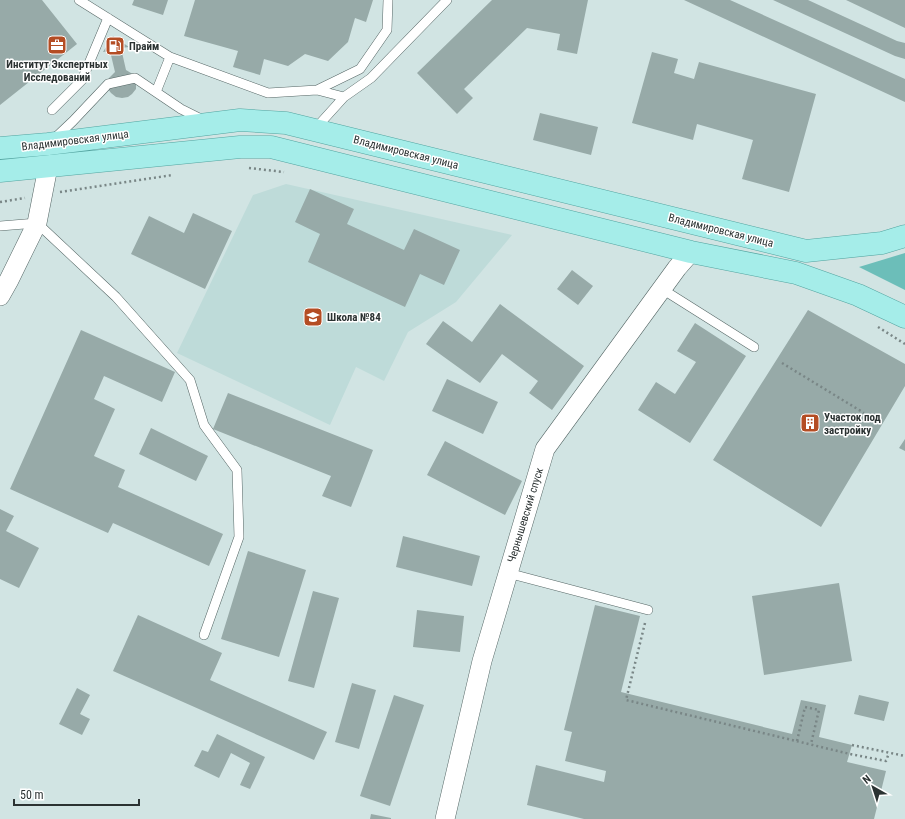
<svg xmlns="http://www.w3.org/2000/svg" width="905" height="819" font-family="'Roboto Condensed',sans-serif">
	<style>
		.built { fill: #bedbd9 }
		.green { fill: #6cbeb9 }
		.building { fill: #97aaa8 }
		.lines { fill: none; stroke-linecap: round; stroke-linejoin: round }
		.service-casing { stroke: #566766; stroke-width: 10 }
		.minor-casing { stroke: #566766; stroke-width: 20 }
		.primary-casing { stroke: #53a4a0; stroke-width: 23 }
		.path { stroke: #798686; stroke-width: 2.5; stroke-dasharray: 2 3; stroke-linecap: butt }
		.service { stroke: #fff; stroke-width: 9 }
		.minor { stroke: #fff; stroke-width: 19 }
		.primary { stroke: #a5ede9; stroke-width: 22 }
		.labels { text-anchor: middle; stroke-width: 3; stroke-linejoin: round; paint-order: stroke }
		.poi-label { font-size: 11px; font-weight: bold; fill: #2b3232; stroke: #fff; text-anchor: start }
		.street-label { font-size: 11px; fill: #2b3232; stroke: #fff }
	</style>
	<rect width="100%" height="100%" fill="#d1e4e3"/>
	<path class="built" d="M286,184l226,51 -56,67 -48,30 -24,49 -28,-14 -26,58 -153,-72 76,-158z"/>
	<path class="green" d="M905,253v37l-46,-23z"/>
	<path class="building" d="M0,0h42l35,44 -77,61z
		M134,0h34l-5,15 -31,-10z
		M195,0h178l-7,22 -11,-4 -7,24 -20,19 -23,-7 -17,12 -24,-7 -4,16 -27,-8 5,-16 -54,-15z
		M492,0h96l-11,54 -20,-4 3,-16 -33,-6 -63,61 9,9 -16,16 -40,-41z
		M684,0h46l175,79v23z
		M773,0h35l89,41 8,2v16l-10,-3z
		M846,0h59v28z
		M113,36l16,11 -8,1 5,22 5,3 4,5 1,5v6l-4,5 -4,3 -6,1 -6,-1 -5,-4 -3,-4v-5l1,-6 6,-6 -5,-21 -7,1z
		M652,52l26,7 -4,14 20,6 5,-17 117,32 -27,98 -47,-13 11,-39 -56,-16 -4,16 -61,-17z
		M540,113l58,14 -7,28 -58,-15z
		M310,189l44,20 -7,15 57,26 10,-21 46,21 -16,35 -24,-11 -15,33 -97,-45 12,-28 -25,-12z
		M193,213l39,18 -27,58 -74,-35 18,-38 35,17z
		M572,270l21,16 -15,19 -21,-16z
		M500,304l84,62 -32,44 -23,-17 9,-12 -36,-27 -22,29 -54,-39 17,-23 29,21z
		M808,310l97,54v22l-84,141 -108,-67z
		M695,323l51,33 -56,87 -52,-33 18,-28 19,12 21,-32 -19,-11z
		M81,330l94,42 -13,30 -58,-26 -10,23 21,10 -21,47 31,14 -7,17 105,47 -14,32 -96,-43 -5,10 -98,-44z
		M447,379l51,23 -15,32 -51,-23z
		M228,393l145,57 -22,57 -29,-11 9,-20 -118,-47z
		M151,428l57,28 -12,25 -57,-27z
		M905,439v12l-6,-3z
		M445,441l77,40 -17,34 -78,-40z
		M0,509l14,7 -8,15 33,17 -20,40 -19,-9z
		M403,536l77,20 -8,30 -76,-19z
		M248,551l58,19 -27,87 -58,-18z
		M839,583l13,78 -88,14 -12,-79z
		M313,591l26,7 -25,90 -26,-7z
		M595,605l45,11 -19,76 171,42 9,-34 25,5 -7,32 33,8 -5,17 39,9 -12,48h-290l-57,-14 9,-40 68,17 2,-11 -41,-10 7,-29 -8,-2z
		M417,610l47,6 -4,36 -47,-5z
		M138,615l84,38 -12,27 117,52 -13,28 -201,-89z
		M352,683l24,7 -17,59 -24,-7z
		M77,688l13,7 -10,19 10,5 -8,16 -23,-11z
		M394,695l30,10 -34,101 -30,-10z
		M859,695l30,7 -5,19 -30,-7z
		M217,734l48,23 -15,32 -10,-4 10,-22 -19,-10 -12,25 -25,-12 8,-16 6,2z
		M371,814l20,4v1h-21z"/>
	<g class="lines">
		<defs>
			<path id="service" d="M79,0l91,57 98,36 49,-3 43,-21 27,-39 1,-30
				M317,90l27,7 27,-19 76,-78
				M156,92l14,-35
				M52,110l30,-30 26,-62
				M315,129l29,-32
				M54,139l19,-18 35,-37 27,-6 46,31 22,11
				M0,226l37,-3 79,74 74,83 14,45 33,45 2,67 -35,98
				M662,289l92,58
				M508,573l140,37"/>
			<path id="minor" d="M0,296l9,-16 28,-57 11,-56
				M445,819l37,-158 63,-212 132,-181 14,-16"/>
			<path id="primary" d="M0,148l48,-4 192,-24 46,3 520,128 76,-8 23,-7
				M0,171l240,-24h31l420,105 105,21 62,22 47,22"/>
		</defs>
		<use href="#service" class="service-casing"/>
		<use href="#minor" class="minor-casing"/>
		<use href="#primary" class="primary-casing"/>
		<path class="path" d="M249,168l35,4
			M60,192l113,-17
			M0,202l25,-4
			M878,327l27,17
			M782,363l82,50
			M645,623l-19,77 224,54 36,7 3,-8
			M797,741l8,-34 14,3 -8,34
			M852,745l53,11"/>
		<use href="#service" class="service"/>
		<use href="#minor" class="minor"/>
		<use href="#primary" class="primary"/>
	</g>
	<defs>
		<symbol id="office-square" viewBox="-11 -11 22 22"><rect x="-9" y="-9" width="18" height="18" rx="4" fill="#b44d24" stroke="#fff"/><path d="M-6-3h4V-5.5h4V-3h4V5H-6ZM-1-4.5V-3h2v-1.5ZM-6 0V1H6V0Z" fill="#fff"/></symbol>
		<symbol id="fuel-square" viewBox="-11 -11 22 22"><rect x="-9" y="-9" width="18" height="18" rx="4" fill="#b44d24" stroke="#fff"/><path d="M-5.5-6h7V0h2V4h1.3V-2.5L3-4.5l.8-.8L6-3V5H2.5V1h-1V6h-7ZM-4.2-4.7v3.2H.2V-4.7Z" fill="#fff"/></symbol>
		<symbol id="school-square" viewBox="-11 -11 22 22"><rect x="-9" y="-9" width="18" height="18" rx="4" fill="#b44d24" stroke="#fff"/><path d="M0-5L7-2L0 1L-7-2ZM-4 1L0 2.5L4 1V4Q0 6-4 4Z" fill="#fff"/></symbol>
		<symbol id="building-square" viewBox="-11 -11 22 22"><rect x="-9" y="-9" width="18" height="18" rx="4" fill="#b44d24" stroke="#fff"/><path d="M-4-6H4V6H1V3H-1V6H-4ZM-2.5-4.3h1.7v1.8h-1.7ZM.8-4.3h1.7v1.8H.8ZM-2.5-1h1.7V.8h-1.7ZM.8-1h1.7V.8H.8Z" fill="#fff"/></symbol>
	</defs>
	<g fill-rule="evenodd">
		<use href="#office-square" x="46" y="34" width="22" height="22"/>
		<use href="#fuel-square" x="104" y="35" width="22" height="22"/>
		<use href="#school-square" x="302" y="306" width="22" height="22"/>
		<use href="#building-square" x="799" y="412" width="22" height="22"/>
	</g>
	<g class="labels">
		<g class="poi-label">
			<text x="129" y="50">Прайм</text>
			<text x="57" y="68" text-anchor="middle">Институт Экспертных<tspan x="57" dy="13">Исследований</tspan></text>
			<text x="327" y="321">Школа №84</text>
			<text x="824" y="421">Участок под<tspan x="824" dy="13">застройку</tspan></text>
		</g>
		<g class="street-label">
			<text transform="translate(75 140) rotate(-7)" y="4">Владимировская улица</text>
			<text transform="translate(406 152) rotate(14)" y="4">Владимировская улица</text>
			<text transform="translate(721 230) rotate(14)" y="4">Владимировская улица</text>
			<text transform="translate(525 515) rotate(-73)" y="4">Чернышевский спуск</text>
		</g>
	</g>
	<g transform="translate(873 787) rotate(321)" stroke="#ffffff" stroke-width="3" paint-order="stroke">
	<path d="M0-3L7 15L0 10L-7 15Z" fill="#2b3232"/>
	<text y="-6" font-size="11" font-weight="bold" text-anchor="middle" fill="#2b3232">N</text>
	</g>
	<path d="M14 799v6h125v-6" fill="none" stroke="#2b3232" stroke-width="2"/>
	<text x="20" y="799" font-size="12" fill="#2b3232" stroke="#ffffff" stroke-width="3" paint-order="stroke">50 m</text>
</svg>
